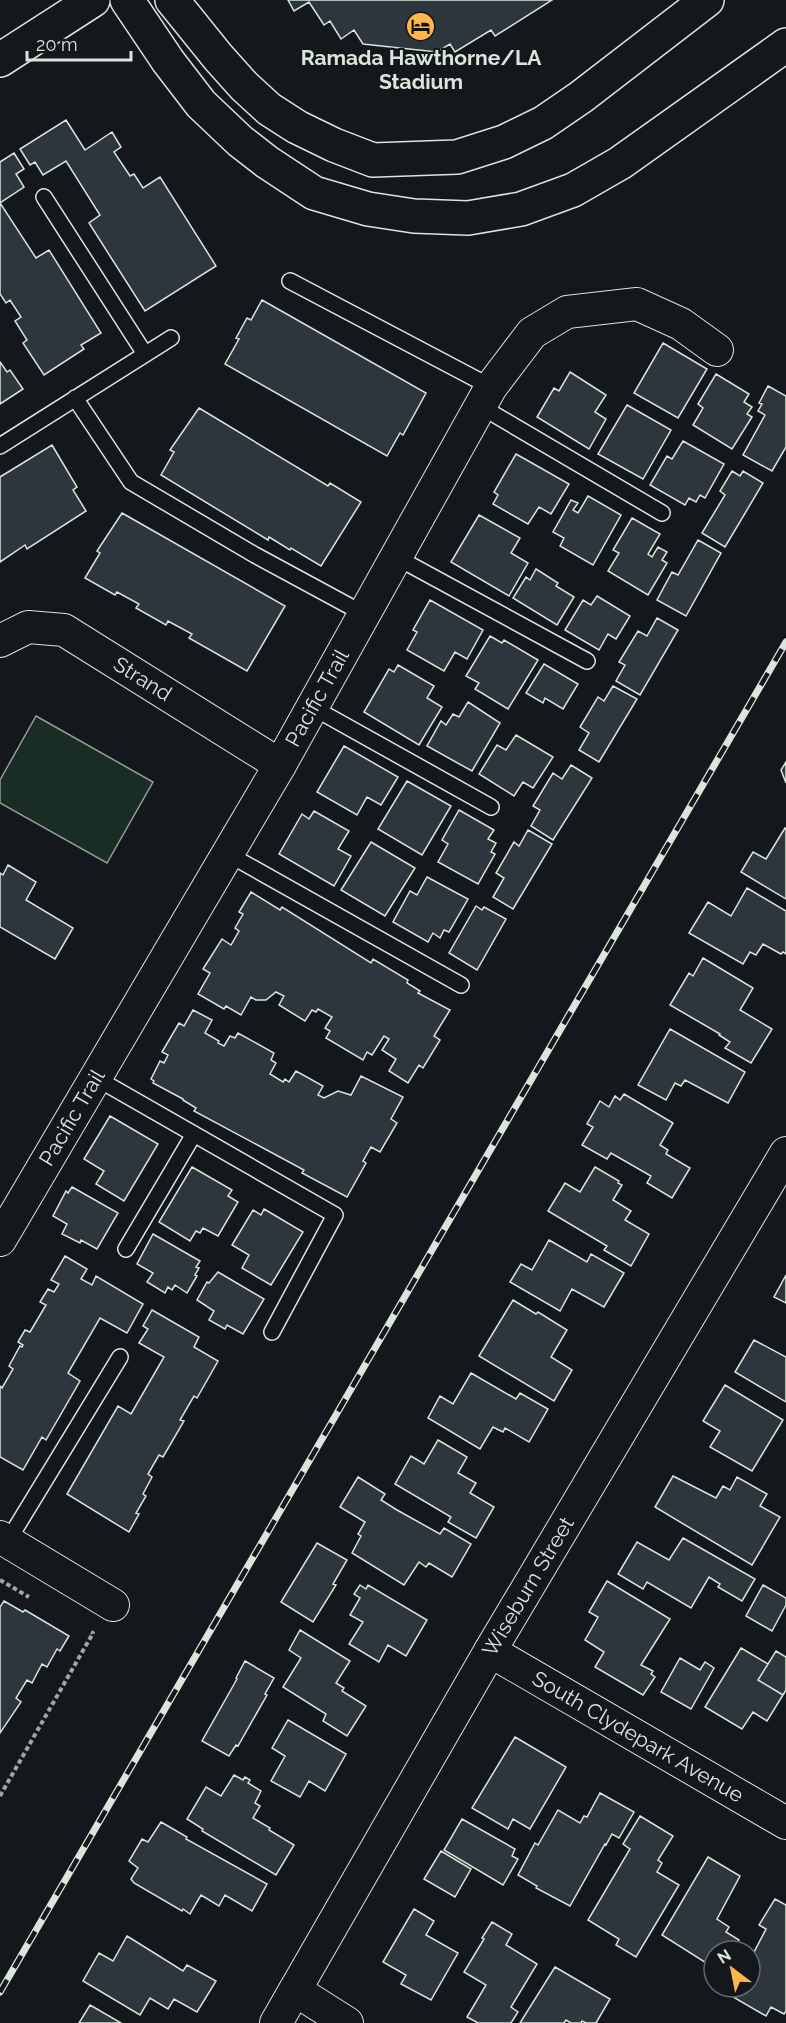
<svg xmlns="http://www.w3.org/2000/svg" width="786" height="2023" font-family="Raleway,sans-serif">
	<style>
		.green { fill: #1a2d24; stroke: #939e99; stroke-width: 1.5 }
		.building { fill: #2c363c; stroke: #d8e6dc; stroke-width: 1.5 }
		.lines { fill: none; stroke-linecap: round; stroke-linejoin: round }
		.lane-casing { stroke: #d8e6dc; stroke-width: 18 }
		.street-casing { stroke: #d8e6dc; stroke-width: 34 }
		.primary-casing { stroke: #d8e6dc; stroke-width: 36 }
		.highway-casing { stroke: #d8e6dc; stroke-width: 36 }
		.path { stroke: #9da8a2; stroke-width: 4; stroke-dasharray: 4.5 3; stroke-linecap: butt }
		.lane { stroke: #14181c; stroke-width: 15 }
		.street { stroke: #14181c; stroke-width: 32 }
		.primary { stroke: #14181c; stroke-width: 33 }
		.highway { stroke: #14181c; stroke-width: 33 }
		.rail-casing { stroke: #d8e6dc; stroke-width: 7 }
		.rail { stroke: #14181c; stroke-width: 4.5; stroke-dasharray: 14; stroke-linecap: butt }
		.labels { text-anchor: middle; stroke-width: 4.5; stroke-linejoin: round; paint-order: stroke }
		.poi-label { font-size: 21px; font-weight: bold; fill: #d8e6dc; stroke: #14181c }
		.street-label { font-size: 21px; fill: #d8e6dc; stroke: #14181c }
	</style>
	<rect width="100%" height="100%" fill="#14181c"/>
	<path class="green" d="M36,716l117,66 -46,81 -107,-60v-23z"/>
	<path class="building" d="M288,0h264l-57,36 -4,-6 -36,22 -5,-8 -13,8 -74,-8 -9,-14 -13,9 -11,-18 -6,4 -15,-23 -15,9z
		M66,120l19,30 27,-18 9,15 -7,5 16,24 4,-2 9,14 17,-11 56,89 -71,45 -56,-88 11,-8 -34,-54 -23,14 -8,-13 -5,3 -10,-16z
		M14,153l10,16 -8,5 8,13 -24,16 36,55 13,-8 52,83 -20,12 3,4 -40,26 -21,-32 4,-3 -12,-19 6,-4 -11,-17 -4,3 -6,-9v-132z
		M262,300l164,93 -23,42 -3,-2 -13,23 -162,-92 14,-25 -3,-1 11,-20 4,2z
		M663,343l44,26 -29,49 -44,-25z
		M0,362l7,10 3,-2 13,19 -23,15z
		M570,372l36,23 -11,17 11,7 -17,30 -52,-32 17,-29 5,3z
		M716,374l33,20 -5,8 8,5 -5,7 5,3 -20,32 -39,-24 10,-17 -5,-4z
		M768,386l18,10v51l-14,24 -29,-16 22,-40 -7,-4 4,-7 -3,-1z
		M627,405l44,25 -28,49 -45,-25z
		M199,408l129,78 2,-3 31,19 -40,64 -30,-18 -1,2 -21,-13 -1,3 -107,-65 13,-23 -4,-2z
		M683,441l41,23 -19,34 -5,-3 -4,7 -7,-4 -4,7 -35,-20 17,-29 5,3z
		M52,445l25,42 -4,3 13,21 -59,38 -2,-4 -25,17v-85z
		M516,454l53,30 -18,30 -12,-7 -11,17 -35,-20 5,-9 -4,-3z
		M732,471l8,5 3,-5 20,12 -38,64 -23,-14 23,-38 -5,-4z
		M588,496l33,19 -28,50 -33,-19 4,-8 -11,-6 18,-32 7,3 -5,7 5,3z
		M122,513l163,93 -38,65 -58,-33 3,-4 -24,-13 -2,4 -30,-17 3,-4 -22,-12 -2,3 -30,-17 15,-25 -3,-2z
		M479,515l41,23 -9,15 17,10 -19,33 -58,-34z
		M632,518l28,16 -12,20 4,3 6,-10 9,5 -5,8 5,3 -19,32 -40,-24 11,-18 -6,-3z
		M698,540l23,13 -35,63 -29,-16 15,-28 6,3z
		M536,569l22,14 -2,3 18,11 -17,28 -44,-27 13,-21 4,3z
		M597,596l33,20 -14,23 -8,-5 -9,16 -34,-20 18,-30 8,5z
		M430,600l53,30 -16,29 -12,-7 -11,19 -37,-21 10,-18 -4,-2z
		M657,618l21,12 -38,65 -24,-14 9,-16 -6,-3 19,-31 9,5z
		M490,636l12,7 2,-3 34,20 -30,49 -33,-20 4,-6 -13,-7z
		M544,664l34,20 -15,25 -18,-11 -2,5 -17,-10z
		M398,665l36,21 -7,12 15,9 -23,38 -55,-33 25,-43 5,3z
		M613,686l24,13 -38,63 -20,-12 10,-17 -9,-6 18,-30 6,4z
		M468,702l32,21 -28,48 -45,-25 14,-25 5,4 7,-11 6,3z
		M516,735l37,22 -20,31 -10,-6 -9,14 -35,-22 18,-29 9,5z
		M344,746l54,31 -17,28 -14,-8 -10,18 -40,-23z
		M786,762v21l-5,-13z
		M571,765l21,13 -39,62 -22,-14 9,-16 -7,-4 20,-33 9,6z
		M407,781l44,25 -29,49 -44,-26z
		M459,810l35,20 -6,9 8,4 -5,9 4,2 -17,30 -40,-22 10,-18 -6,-4z
		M314,811l35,20 -11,18 13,7 -17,30 -55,-32 23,-40 7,5z
		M785,828l1,1v70l-45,-27 12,-20 13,7z
		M528,830l24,14 -39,65 -20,-12 11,-19 -8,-5 18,-31 5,4z
		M371,842l44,26 -30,48 -44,-26z
		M8,865l28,17 -10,18 47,28 -18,31 -55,-32v-54l3,2z
		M427,877l41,22 -19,33 -5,-2 -4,8 -7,-5 -5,9 -35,-20 17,-31 7,4z
		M747,888l39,23v43l-3,-2 -2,2 -18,-10 -7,11 -6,-3 -7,12 -54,-31 19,-31 23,14z
		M251,892l29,18 2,-3 89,56 2,-4 35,21 -1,3 13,8 -2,2 32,17 -16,26 6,4 -17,28 -4,-3 -11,18 -19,-12 7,-12 -14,-9 7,-11 -5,-3 -12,19 -5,-3 -4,8 -37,-22 4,-7 -5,-3 7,-11 -14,-8 -2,3 -4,-2 -7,11 -26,-16 5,-9 -8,-4 -10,8h-10l-5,-3 -10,18 -15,-9 -2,3 -26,-15 12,-21 -7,-4 19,-30 9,6 8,-14 -4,-3 8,-14 -4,-2z
		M476,906l6,4 2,-3 22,12 -29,51 -28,-17z
		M703,958l50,30 -13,22 32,19 -21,34 -26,-15 5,-6 -11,-7 1,-1 -50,-29 19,-32 4,3z
		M193,1010l19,10 -7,13 14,8 -1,2 6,3 6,-10 5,2 3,-5 36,20 -3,7 5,3 -6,11 13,8 2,-3 4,3 7,-11 27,15 -5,9 6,3 14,-7 13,4 10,-19 42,21 -12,22 6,4 -17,29 -9,-5 -8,14 3,2 -19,34 -45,-24 2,-3 -110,-59 2,-3 -13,-8v-1l-30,-16 1,-2 -3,-2 9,-18 4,2 4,-8 -6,-3 17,-29 5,3z
		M670,1029l75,43 -17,31 -43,-23 -4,6 -6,-3 -9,17 -28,-15z
		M624,1094l49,29 -13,22 8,5 -2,4 24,14 -18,30 -25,-15 4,-7 -40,-23 -4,6 -25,-14 11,-18 -6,-3 13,-23 9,6 6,-11 5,4z
		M110,1116l48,28 -34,57 -28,-17 8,-13 -20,-12z
		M192,1167l40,23 -4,6 10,6 -20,34 -15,-8 -3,5 -4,-2 -6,10 -31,-19z
		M595,1167l24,14 -1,2 4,2 -9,15 18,11 -6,9 24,14 -18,32 -27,-16 3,-4 -59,-35 17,-28 15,9z
		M72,1187l46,26 -21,36 -16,-9 -1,3 -18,-9 5,-10 -14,-8 13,-25 2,2z
		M264,1209l39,23 -32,53 -29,-17 7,-13 -17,-10 21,-35 8,5z
		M153,1234l47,27 -4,6 3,1 -4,7 2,1 -10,17 -12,-8 -3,5 -4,-3 -3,6 -18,-11 6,-9 -16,-9z
		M549,1240l38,22 4,-8 33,19 -20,34 -32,-18 -12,22 -50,-29 11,-18 11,6z
		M65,1256l22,13 -6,10 11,6 4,-9 47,28 -16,29 -27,-15 -32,55 12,8 -34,59 -4,-3 -19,33 -23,-13v-71l2,2 11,-19 -4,-3 11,-20 2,1 1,-2 -5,-3 7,-12 5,2 16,-27 -6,-3 8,-13 6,3 5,-8 -8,-4z
		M218,1272l46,27 -21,35 -16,-9 -2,4 -16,-9 5,-9 -17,-11 10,-18 2,1z
		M786,1275v28l-12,-6z
		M513,1300l23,14 2,-2 29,18 -16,27 21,13 -18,31 -75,-45z
		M152,1310l47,27 -5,10 24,14 -21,37 -3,-2 -14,24 4,1 -21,36 -4,-2 -11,19 4,3 -9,17 3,2 -10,17 3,1 -10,18 -62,-38 51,-88 13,8 33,-57 -25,-14 9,-14 -5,-3z
		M754,1340l32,17v45l-51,-30z
		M471,1373l45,26 4,-6 28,16 -19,33 -24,-14 -2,4 -10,-5 -13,22 -52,-31 12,-22 13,8z
		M725,1385l58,35 -31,51 -42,-24 10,-16 -17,-10z
		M438,1440l29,17 -9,16 18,10 -6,10 24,14 -18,31 -28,-16 3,-5 -56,-33 16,-28 13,8z
		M673,1476l43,22 7,-12 7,4 7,-13 30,17 -7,12 20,11 -28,48 -97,-58z
		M358,1477l27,17 -4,6 16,10 43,24 4,-6 27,16 -19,33 -23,-14 -3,4 -7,-5 -15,23 -52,-32 9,-17 -3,-2 7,-12 -25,-15z
		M683,1538l72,41 -13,22 -24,-14 2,-3 -11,-7 -18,31 -44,-26 -4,7 -25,-15 19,-32 32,18z
		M317,1543l30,17 -14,24 3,1 -23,37 -32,-20z
		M607,1581l63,38 -29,46 12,6 -2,3 4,3 -12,18 -48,-28 9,-15 -19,-12 13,-23 -9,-5z
		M360,1585l6,4 2,-4 59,35 -21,36 -18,-11 -9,17 -30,-18 14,-22 -13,-7 10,-17 -6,-4z
		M763,1585l23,13v7l-14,26 -26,-15z
		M4,1601l19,11 2,-2 44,26 -9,15 -3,-2 -10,18 -5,-3 -10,19 -5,-3 -11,18 5,4 -21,31v-126z
		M300,1630l50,31 -14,22 8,5 -2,3 24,15 -19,30 -24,-15 3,-7 -43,-27 18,-29 -12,-8z
		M741,1648l27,16 -10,16 25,15 -16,26 -14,-9 -11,17 -37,-22z
		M776,1651l10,6v33l-3,5 -25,-15z
		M680,1658l20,12 5,-8 9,6 -23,41 -30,-17z
		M245,1661l29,17 -9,16 2,1 -29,51 -2,-1 -7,11 -27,-15 35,-62 -1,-1z
		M288,1720l58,34 -21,37 -16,-10 -9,16 -29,-16 14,-25 -13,-8z
		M515,1737l51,30 -36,62 -17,-10 -5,10 -36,-21z
		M234,1775l9,5 2,-3 5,3 -2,3 13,8 -6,12 5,3 -7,12 17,10 -1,2 25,15 -18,30 -74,-44 1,-2 -16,-10 19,-32 15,9z
		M600,1793l34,19 -15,26 -7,-4 -6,11 -1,-1 -35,62 -34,-18 1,-2 -19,-11 17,-32 3,2 20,-35 22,13 4,-7 3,1z
		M640,1816l33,20 -15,24 4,3 -5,9 22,13 -43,72 -20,-12 3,-6 -31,-19 42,-71 -7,-5z
		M462,1819l53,30 -3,7 6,3 -15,26 -59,-35z
		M161,1822l26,15 -1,2 81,45 -15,27 -27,-16 -6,11 -18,-11 -11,19 -7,-5 -1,2 -48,-28 -3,-4 7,-11 -9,-7 13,-22 6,3z
		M441,1851l30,18 -16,28 -31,-18z
		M708,1857l32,19 -23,43 12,8 -3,5 13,8 -6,11h-19v17l-52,-33z
		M775,1899l11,6v106l-2,3 -13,-7 -5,9 -38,-22 4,-7h18v-27l16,-31 -7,-4z
		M414,1909l20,12 -8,14 32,18 -27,47 -30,-16 5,-9 -23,-13z
		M492,1922l20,12 -6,11 31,19 -26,43 7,5 -7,11h-33l-11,-6 19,-32 -22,-13 20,-33 -2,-1z
		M127,1936l56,35 4,-6 29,16 -19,31 -23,-13 -6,10 -18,-11 -10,17 -57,-34 16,-28 14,8z
		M555,1967l55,32 -14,24h-10l-4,-2 -1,2h-10l-5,-3 -2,3h-44z
		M90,2005l31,18h-42z"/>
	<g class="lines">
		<defs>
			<path id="lane" d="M44,197l101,157
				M290,281l201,106
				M75,398l56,84 124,73 109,59
				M480,406l182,107
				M0,446l171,-108
				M396,557l191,104
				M312,707l179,100
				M228,854l233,131
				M96,1078l239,137 -63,117
				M126,1249l68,-115
				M6,1544l114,-187"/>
			<g id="street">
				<path id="s1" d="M0,641l28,-14 36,3 216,135"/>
				<path id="s2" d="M0,1240l280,-475 211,-378 41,-54 35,-21 70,-8 44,20 36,26"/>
				<path d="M0,1537l113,68"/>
				<path id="s3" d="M490,1651l296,172"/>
				<path d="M295,1990l52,33"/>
				<path id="s4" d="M276,2023l214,-372 296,-498"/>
			</g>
			<path id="primary" d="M0,60l93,-60"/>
			<path id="highway" d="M127,0l41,61 33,43 39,37 27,21 47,31 54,16 46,7 54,2 53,-9 52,-19 47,-27 166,-118
				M172,0l46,57 26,29 25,23 28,18 37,18 39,15 84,-3 47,-15 39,-19 38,-26 126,-97"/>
		</defs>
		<use href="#lane" class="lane-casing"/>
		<use href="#street" class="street-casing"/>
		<use href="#primary" class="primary-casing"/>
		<use href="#highway" class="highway-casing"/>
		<path class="path" d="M0,1580l29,17
			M0,1796l93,-163 -2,-1"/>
		<use href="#lane" class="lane"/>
		<use href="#street" class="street"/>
		<use href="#primary" class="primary"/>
		<use href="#highway" class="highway"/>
		<defs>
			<path id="rail" d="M0,1992l786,-1350"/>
		</defs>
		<use href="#rail" class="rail-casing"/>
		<use href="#rail" class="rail"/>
	</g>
	<defs>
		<symbol id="hotel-disc" viewBox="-11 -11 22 22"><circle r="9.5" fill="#ffb74d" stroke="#14181c"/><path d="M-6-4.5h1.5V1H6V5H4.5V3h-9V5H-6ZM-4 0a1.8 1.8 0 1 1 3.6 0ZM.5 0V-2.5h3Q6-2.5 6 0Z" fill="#111"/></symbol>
	</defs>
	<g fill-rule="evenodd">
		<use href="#hotel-disc" x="404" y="10" width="33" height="33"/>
	</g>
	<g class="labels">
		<g class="poi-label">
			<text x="421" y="65">Ramada Hawthorne/LA<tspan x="421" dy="24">Stadium</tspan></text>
		</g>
		<g class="street-label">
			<text dy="7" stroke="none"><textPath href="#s1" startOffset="160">Strand</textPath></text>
			<text dy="7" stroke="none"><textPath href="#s2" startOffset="628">Pacific Trail</textPath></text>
			<text dy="7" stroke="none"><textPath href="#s2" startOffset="142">Pacific Trail</textPath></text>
			<text dy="7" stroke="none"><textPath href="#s4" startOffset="504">Wiseburn Street</textPath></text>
			<text dy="7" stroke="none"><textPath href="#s3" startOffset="171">South Clydepark Avenue</textPath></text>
		</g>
	</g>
	<g transform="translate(732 1969) rotate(328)"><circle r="28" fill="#14181c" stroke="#626a69" stroke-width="1.5"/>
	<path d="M0-4.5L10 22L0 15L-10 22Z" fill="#ffb74d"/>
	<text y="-9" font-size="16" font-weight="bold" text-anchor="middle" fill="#d8e6dc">N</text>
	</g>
	<path d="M27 51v9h104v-9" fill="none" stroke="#d8e6dc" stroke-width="3"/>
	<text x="36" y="51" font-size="18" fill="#d8e6dc" stroke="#14181c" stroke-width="4.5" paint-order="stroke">20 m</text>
</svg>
